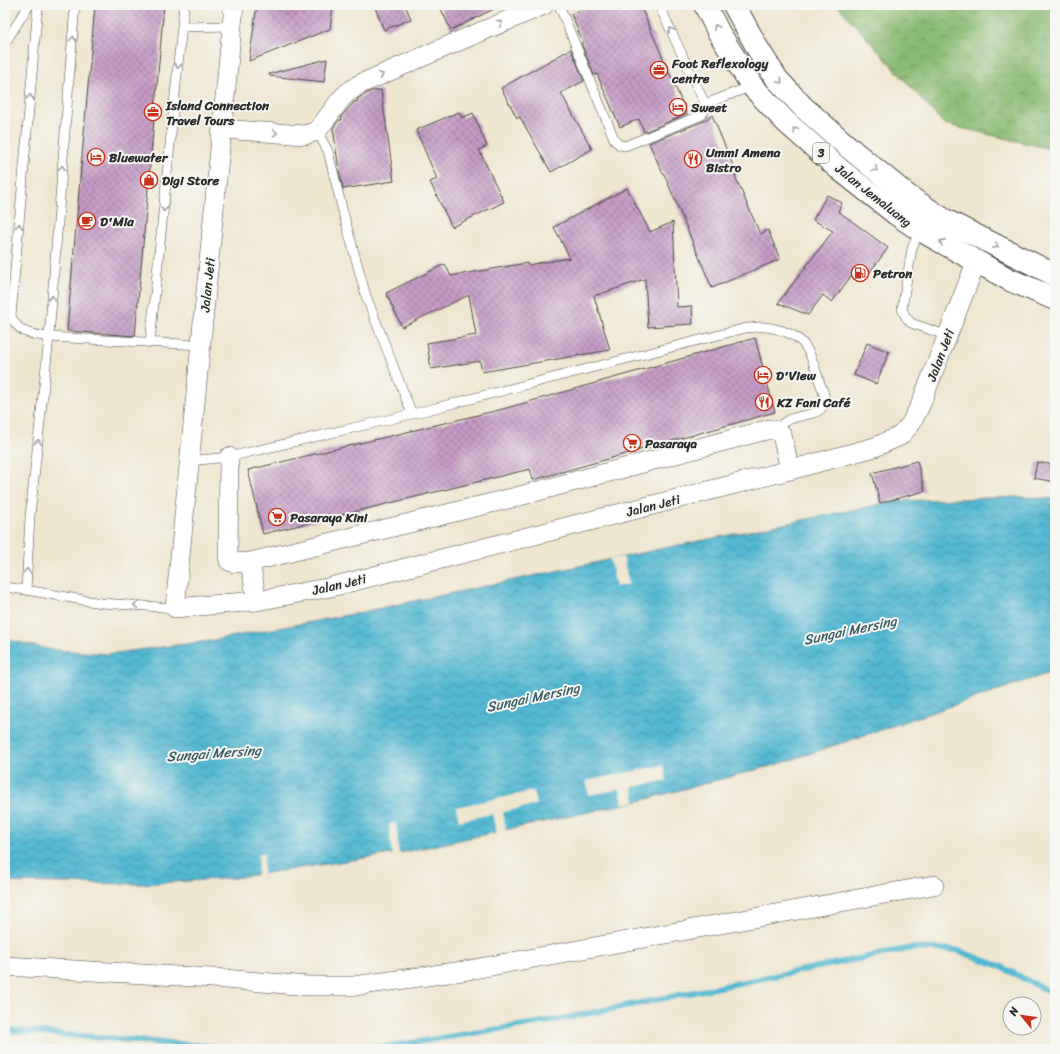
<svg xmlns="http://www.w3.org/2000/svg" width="1060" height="1054" font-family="Sriracha,sans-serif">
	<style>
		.forest { fill: url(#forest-crowns); stroke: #5a724e }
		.water { fill: url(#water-waves); stroke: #3e717e }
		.pier { fill: #efe6cf }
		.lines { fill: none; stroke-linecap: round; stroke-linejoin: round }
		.stream { stroke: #52b7d1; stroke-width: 6 }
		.building { fill: url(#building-cross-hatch) }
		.service-casing { stroke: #484744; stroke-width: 10 }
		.minor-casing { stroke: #484744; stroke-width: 20 }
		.trunk-casing { stroke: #484744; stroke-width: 24 }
		.service { stroke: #fff; stroke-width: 9 }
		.minor { stroke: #fff; stroke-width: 19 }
		.trunk { stroke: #fff; stroke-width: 22 }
		.oneway { stroke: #a0a0a0 }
		.labels { text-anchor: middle; stroke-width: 4; stroke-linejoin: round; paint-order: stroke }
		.shield { fill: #f6f6f2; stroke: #686867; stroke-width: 1 }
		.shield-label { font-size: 12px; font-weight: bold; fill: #2b2b2b }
		.poi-label { font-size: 13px; font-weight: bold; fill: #2b2b2b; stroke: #f6f6f2; text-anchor: start }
		.street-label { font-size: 13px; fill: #2b2b2b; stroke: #f6f6f2 }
		.water-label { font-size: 14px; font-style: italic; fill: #395c65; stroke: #f6f6f2 }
	</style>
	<defs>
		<pattern id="forest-crowns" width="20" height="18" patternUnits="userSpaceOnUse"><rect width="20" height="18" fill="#89b972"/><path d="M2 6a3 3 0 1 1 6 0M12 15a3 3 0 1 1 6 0" fill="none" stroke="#70975e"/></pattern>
		<pattern id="water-waves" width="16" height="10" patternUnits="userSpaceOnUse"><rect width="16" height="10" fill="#52b7d1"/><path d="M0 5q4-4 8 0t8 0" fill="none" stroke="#4495aa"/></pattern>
		<pattern id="building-cross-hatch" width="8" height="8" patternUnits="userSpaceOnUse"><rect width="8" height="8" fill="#c49bc5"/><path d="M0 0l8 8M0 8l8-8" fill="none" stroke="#9f7fa0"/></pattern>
	</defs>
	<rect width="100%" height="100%" fill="#f6f6f2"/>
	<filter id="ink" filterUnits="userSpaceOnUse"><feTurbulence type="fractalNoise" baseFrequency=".025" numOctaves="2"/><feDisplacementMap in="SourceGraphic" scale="8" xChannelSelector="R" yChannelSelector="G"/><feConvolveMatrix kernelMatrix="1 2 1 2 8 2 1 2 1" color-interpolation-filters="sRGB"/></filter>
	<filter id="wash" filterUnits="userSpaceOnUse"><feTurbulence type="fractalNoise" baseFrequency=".012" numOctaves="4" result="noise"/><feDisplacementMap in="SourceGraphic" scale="16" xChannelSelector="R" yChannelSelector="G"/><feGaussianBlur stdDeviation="0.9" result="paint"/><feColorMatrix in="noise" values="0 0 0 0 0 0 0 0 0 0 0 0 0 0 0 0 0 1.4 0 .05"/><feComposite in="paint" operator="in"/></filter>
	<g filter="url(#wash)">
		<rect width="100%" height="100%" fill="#efe6cf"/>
		<path class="forest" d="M838,5h217v145l-111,-26 -106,-118z"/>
		<path class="water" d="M1020,497l35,2v172l-273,92 -147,39 -231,50 -170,26 -93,6 -136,-2v-243l42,10 60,5 102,-13 144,-27 307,-65 237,-48z"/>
		<path class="pier" d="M623,557l6,27 -13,3 -6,-28z
			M663,765l4,15 -34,7 2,15 -12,2 -3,-15 -31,6 -3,-14z
			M534,791l2,14 -33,7 3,20 -9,2 -5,-20 -33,7 -3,-14z
			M396,823l3,32 -7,1 -3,-32z
			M259,853l5,1 -1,20 -1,2h-5z"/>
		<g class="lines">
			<path class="stream" d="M5,1030l236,19
				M346,1049l39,-2 171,-27 356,-72 44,2 44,16 55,29"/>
		</g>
		<g id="blocks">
			<path class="building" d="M95,5h69l-29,331 -68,-5z
				M257,5h76l-3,24 -81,32z
				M374,5h31l6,14 -27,11z
				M439,5h63l-51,25z
				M592,5h48l47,109 -43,18 -5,-13 -19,8 -23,-53 -3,1 -13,-32 2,-1 -12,-28z
				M571,49l13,32 -23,12 31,56 -41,23 -31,-55 -3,1 -16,-30z
				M327,59l-3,23 -54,-6 -1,-2z
				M381,90l13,91 -51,8 -4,-19 -6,-42 6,-8h3l-1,-3 13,-15 4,-1 -1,-2 14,-8z
				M459,112l3,6 11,-5 14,33 -8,4 25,52 -52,25 -22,-45 7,-3 -21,-49z
				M712,115l25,60 -2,1 25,58 8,-4 12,29 -68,29 -48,-114h-1l-14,-31 55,-22z
				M627,188l23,44 23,-10 4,85 15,-1 1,18 -45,3 -3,-48 -51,17 16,54 -128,22 -2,-11 -49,8 -4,-26 49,-8 -7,-40 -67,32 -16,-34 59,-29 6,12 76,-13v2l43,-7 -16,-31z
				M827,195l15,8 -4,8 50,37 -24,32 -10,-8 -22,30 -9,-7 -15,20 -30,-12 55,-72 -20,-11z
				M755,338l20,74 -242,68 -3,-11 -267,65 -15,-64 255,-61z
				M867,343l22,9 -13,32 -22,-9z
				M917,461l8,30 -45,12 -8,-30z
				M1037,462l18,3v17l-21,-4z"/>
		</g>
	</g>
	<g filter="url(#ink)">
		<use href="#blocks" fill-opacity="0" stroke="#484744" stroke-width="1"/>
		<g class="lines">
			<defs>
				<path id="service" d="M38,5l-27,311c8,18 20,18 38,21l152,8
					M75,5l-26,332 -19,179 -4,74 75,13 74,5
					M559,5l56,136 5,4 5,1 77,-31 3,-6v-5l-46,-99
					M182,27l50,-1
					M5,43l24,-38
					M705,104l47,-18
					M317,131l11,20 15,61 23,84 46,118
					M920,230l-8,18 -10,61 4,8 5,6 37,13
					M150,343l34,-338
					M189,461l40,-4 183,-43 334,-86c6,0 13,-2 18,-1 14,1 33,7 41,19 7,10 10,22 14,34 2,8 9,18 4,26 -7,14 -35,4 -46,25
					M5,587l21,3"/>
				<path id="minor" d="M234,5l-59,603 82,-7 74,-14 459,-117 85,-23 25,-11 10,-11 10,-19 57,-146
					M222,129l83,6 12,-4 24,-32 6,-6 11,-8 94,-41 92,-39
					M229,457l-1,99 1,5 5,2 16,-1
					M257,601l-7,-39 266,-65 254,-68 7,2 5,4 8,35
					M5,966l207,12 96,8h46l109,-15 471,-86"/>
				<path id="trunk" d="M705,5l13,26 34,55 34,36 52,46 58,46 24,16 90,50 45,19
					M734,5l24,44 19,30 26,28 50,44 55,45 35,23 112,56"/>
			</defs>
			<use href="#service" class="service-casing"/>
			<use href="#minor" class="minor-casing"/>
			<use href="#trunk" class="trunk-casing"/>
			<use href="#service" class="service"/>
			<use href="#minor" class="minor"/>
			<use href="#trunk" class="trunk"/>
		</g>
		<defs><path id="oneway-chevron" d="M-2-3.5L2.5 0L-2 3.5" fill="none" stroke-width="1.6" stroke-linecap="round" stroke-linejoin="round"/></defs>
		<g class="oneway">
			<use href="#oneway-chevron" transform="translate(500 23) rotate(-23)"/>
			<use href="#oneway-chevron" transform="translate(716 27) rotate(-117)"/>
			<use href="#oneway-chevron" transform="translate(671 30) rotate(-115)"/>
			<use href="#oneway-chevron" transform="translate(73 39) rotate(-85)"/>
			<use href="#oneway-chevron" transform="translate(178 66) rotate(96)"/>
			<use href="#oneway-chevron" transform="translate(381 75) rotate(-24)"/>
			<use href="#oneway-chevron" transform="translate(780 81) rotate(49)"/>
			<use href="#oneway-chevron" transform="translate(30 97) rotate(-85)"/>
			<use href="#oneway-chevron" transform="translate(795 130) rotate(-138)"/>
			<use href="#oneway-chevron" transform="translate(275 133) rotate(4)"/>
			<use href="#oneway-chevron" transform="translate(62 168) rotate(-85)"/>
			<use href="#oneway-chevron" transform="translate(875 169) rotate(39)"/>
			<use href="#oneway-chevron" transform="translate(164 209) rotate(96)"/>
			<use href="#oneway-chevron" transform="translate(19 226) rotate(-85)"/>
			<use href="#oneway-chevron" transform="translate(942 242) rotate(-152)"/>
			<use href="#oneway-chevron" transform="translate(996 246) rotate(27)"/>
			<use href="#oneway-chevron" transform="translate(52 298) rotate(-85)"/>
			<use href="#oneway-chevron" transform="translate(38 442) rotate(-84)"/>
			<use href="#oneway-chevron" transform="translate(27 571) rotate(-86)"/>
			<use href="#oneway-chevron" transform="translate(136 605) rotate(-176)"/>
		</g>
	</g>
	<defs>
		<symbol id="office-ring" viewBox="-11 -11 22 22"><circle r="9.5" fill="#f6f6f2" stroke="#c8321e" stroke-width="1.5"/><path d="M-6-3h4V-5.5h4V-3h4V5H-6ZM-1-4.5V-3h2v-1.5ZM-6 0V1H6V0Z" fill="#c8321e"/></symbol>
		<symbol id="hotel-ring" viewBox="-11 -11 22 22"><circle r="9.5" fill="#f6f6f2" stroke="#c8321e" stroke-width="1.5"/><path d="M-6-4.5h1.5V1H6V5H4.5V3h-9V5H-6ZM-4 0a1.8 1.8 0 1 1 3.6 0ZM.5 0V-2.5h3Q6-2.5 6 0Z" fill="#c8321e"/></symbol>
		<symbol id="restaurant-ring" viewBox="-11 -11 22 22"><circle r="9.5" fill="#f6f6f2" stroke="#c8321e" stroke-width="1.5"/><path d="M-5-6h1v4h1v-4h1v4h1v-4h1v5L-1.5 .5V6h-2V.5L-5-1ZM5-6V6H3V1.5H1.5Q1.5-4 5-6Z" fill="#c8321e"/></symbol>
		<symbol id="shop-ring" viewBox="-11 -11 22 22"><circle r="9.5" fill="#f6f6f2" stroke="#c8321e" stroke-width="1.5"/><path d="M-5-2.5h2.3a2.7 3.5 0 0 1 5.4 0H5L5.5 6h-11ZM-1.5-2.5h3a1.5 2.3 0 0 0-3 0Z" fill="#c8321e"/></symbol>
		<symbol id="cafe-ring" viewBox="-11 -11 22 22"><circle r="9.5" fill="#f6f6f2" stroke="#c8321e" stroke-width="1.5"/><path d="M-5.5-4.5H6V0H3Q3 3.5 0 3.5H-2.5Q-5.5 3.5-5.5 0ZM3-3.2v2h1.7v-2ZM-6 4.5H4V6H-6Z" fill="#c8321e"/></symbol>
		<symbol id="fuel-ring" viewBox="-11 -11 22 22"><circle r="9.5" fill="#f6f6f2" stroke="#c8321e" stroke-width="1.5"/><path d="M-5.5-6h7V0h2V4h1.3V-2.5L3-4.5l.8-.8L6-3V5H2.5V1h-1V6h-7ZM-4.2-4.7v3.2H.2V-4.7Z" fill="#c8321e"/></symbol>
		<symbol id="supermarket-ring" viewBox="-11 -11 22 22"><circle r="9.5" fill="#f6f6f2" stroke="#c8321e" stroke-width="1.5"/><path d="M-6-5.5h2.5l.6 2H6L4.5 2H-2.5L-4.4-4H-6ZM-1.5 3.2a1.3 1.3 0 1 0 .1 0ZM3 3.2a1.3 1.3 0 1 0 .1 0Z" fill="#c8321e"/></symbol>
	</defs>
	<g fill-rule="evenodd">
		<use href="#office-ring" x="649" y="60" width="20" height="20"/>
		<use href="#hotel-ring" x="668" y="97" width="20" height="20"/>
		<use href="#office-ring" x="143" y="102" width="20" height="20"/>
		<use href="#hotel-ring" x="86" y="147" width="20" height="20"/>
		<use href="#restaurant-ring" x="683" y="149" width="20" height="20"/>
		<use href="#shop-ring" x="139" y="170" width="20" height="20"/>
		<use href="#cafe-ring" x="77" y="211" width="20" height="20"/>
		<use href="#fuel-ring" x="850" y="263" width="20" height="20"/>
		<use href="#hotel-ring" x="753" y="365" width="20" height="20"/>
		<use href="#restaurant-ring" x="754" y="392" width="20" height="20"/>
		<use href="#supermarket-ring" x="622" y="433" width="20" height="20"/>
		<use href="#supermarket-ring" x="267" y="507" width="20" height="20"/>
	</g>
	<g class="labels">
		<rect class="shield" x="813" y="143" width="16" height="20" rx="3"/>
		<g class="shield-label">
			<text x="821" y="157">3</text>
		</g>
		<g class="poi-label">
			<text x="672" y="68">Foot Reflexology<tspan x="672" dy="15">centre</tspan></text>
			<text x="166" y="110">Island Connection<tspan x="166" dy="15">Travel Tours</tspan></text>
			<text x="691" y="112">Sweet</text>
			<text x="706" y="157">Ummi Amena<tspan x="706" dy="15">Bistro</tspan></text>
			<text x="109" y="162">Bluewater</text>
			<text x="162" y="185">Digi Store</text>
			<text x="100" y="226">D'Mia</text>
			<text x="873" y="278">Petron</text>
			<text x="776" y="380">D'View</text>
			<text x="777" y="407">KZ Fani Café</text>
			<text x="645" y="448">Pasaraya</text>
			<text x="290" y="522">Pasaraya Kini</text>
		</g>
		<g class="street-label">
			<text transform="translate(874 195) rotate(38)" y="5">Jalan Jemaluang</text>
			<text transform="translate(207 285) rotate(-84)" y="5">Jalan Jeti</text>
			<text transform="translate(940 355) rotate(-69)" y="5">Jalan Jeti</text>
			<text transform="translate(653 505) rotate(-14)" y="5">Jalan Jeti</text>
			<text transform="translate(339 584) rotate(-13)" y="5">Jalan Jeti</text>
		</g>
		<g class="water-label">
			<text transform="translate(850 630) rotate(-12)" y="5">Sungai Mersing</text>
			<text transform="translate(533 697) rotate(-12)" y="5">Sungai Mersing</text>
			<text transform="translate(214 753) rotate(-4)" y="5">Sungai Mersing</text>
		</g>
	</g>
	<rect width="1060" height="1054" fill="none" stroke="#f6f6f2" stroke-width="20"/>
	<g transform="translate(1022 1016) rotate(299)"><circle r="19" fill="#f6f6f2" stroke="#a5a5a2"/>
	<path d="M0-3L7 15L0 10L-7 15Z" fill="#c8321e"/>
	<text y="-6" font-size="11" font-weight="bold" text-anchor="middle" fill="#2b2b2b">N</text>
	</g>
</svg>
